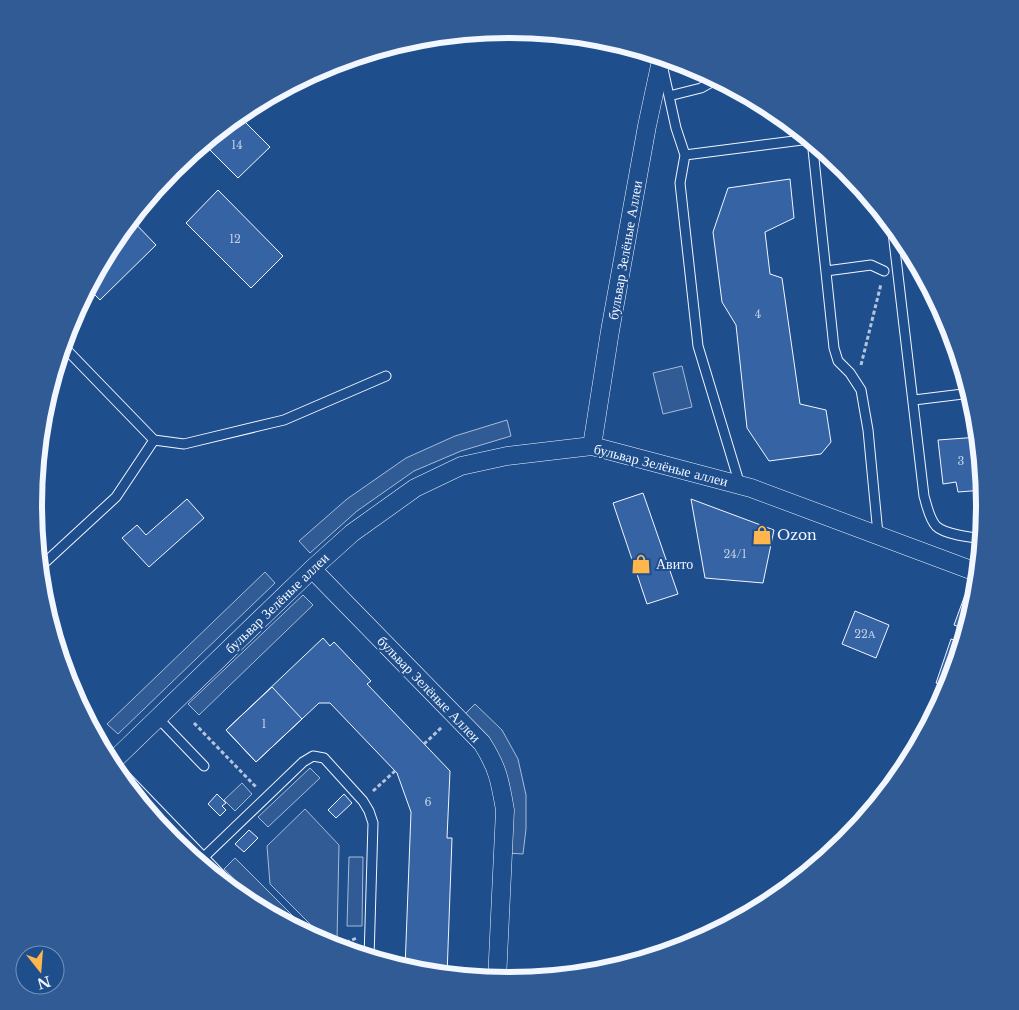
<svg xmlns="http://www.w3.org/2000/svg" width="1019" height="1010" font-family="'Libre Baskerville',serif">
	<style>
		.built { fill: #305b95; stroke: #a8bbd7 }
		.building { fill: #3563a3; stroke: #f2f6ff }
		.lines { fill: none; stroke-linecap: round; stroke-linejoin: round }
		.service-casing { stroke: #f2f6ff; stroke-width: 11 }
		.minor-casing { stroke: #f2f6ff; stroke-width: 19 }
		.path { stroke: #b3c4dc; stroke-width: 3; stroke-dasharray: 4 2.5; stroke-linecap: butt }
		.service { stroke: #1f4e8c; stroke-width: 9 }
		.minor { stroke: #1f4e8c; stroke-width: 18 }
		.labels { text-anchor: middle; stroke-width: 4; stroke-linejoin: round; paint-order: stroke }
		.number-label { font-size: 11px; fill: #c3d1e8 }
		.street-label { font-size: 14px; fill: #f2f6ff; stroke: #1f4e8c }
		.poi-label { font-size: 14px; fill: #f2f6ff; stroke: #1f4e8c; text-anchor: start }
		.rim { fill: none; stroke: #f2f6ff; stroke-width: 6 }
	</style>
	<rect width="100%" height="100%" fill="#1f4e8c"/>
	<path class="built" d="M682,366l10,41 -29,7 -10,-41z
		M507,420l4,16 -50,15 -47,20 -57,40 -47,42 -11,-12 48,-42 59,-41 49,-22z
		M265,572l10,11 -157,151 -11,-10z
		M303,595l10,10 -114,110 -11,-11z
		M475,704l27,26 16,29 8,36v34l-3,25 -16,-1 2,-57 -45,-81z
		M310,768l10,10 -52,49 -10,-10z
		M242,783l10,11 -17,17 -11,-11z
		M305,809l34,36 -2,96 -5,5 -62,-62 -3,-38z
		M349,857h14l-1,69h-15z
		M235,858l75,75 -2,2 -37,-20 -47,-46z"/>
	<path class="building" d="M238,115l32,32 -32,31 -35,-35z
		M790,179l4,39 -29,14 5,42 12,4 18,126 26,6 5,32 -10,12 -52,7 -22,-33 -11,-103 -14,-23 -9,-70 15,-44z
		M218,190l65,66 -32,32 -65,-65z
		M131,219l25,26 -56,55 -12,-12 26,-48z
		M979,437l5,53 -26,2 -2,-10 -13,2 -5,-44z
		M643,493l35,101 -31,10 -34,-101z
		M187,499l17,19 -55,49 -27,-29 15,-13 9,10z
		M691,499l83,31 -11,53 -58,-5z
		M965,595l11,5 -9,30 -13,-5z
		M855,611l34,14 -13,33 -34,-14z
		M323,638l7,8 4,-4 37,39 -4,3 83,87 -3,67h5l-5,137 -31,-3 -11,-4 6,-156 -14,-39 -67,-70h-11l-63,59 -30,-32z
		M951,639l12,4 -14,45 -13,-5z
		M272,687l30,32 -46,43 -30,-32z
		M217,794l9,9 -4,3 4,4 -6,6 -12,-12z
		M344,794l8,9 -16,15 -8,-8z
		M249,830l9,8 -14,14 -9,-8z"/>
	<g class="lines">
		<defs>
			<path id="service" d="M663,69l13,59 9,27 125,-16
				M669,96l32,-8 16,-9
				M812,140l22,208 4,13 12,12 11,17 7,40 10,104
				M685,155l-5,28 18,163 42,139
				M892,224l32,272c3,10 5,22 12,30 8,8 35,12 47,12
				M826,271l45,-6 13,6
				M63,346l91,94 30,4 100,-24 102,-44
				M914,400l57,-7
				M39,568l77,-71 38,-57
				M158,718l46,48
				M112,762l136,141
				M204,857l99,-95 10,-6 11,2 39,43 6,10 4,12 -4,135"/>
			<path id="minor" d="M592,446l18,-115 37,-205 15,-70
				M312,569l170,174c16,25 18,38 23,67l-8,170
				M110,764l202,-195 40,-36 63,-45 46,-22 46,-10 85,-10 159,42 228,85"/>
		</defs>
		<use href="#service" class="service-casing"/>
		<use href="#minor" class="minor-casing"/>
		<path class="path" d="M861,365l20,-81
			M957,380l7,-9
			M194,723l63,65
			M424,744l18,-17
			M373,791l22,-20
			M334,947l23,-9"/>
		<use href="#service" class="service"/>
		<use href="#minor" class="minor"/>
	</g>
	<defs>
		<symbol id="shop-bare" viewBox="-9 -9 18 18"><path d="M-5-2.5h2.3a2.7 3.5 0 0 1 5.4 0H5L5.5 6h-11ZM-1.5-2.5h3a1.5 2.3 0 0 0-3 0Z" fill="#ffb74d" stroke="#1f4e8c" stroke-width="2.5" paint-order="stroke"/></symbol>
	</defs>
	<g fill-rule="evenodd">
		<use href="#shop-bare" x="748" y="521" width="28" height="28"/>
		<use href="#shop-bare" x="627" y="550" width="28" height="28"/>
	</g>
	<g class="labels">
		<g class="number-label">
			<text x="237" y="149">14</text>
			<text x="235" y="243">12</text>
			<text x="758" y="318">4</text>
			<text x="961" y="465">3</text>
			<text x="735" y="558">24/1</text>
			<text x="865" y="638">22А</text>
			<text x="264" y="728">1</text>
			<text x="428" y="806">6</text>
		</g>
		<g class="street-label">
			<text transform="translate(625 250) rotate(-80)" y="5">бульвар Зелёные Аллеи</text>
			<text transform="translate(661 465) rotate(14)" y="5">бульвар Зелёные аллеи</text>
			<text transform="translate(277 603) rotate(-44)" y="5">бульвар Зелёные аллеи</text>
			<text transform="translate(429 689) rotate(46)" y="5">бульвар Зелёные Аллеи</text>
		</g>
		<g class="poi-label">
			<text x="777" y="540">Ozon</text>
			<text x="656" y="569">Авито</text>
		</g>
	</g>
	<path d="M0 0H1019V1010H0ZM42 505a467 467 0 1 1 934 0a467 467 0 1 1-934 0Z" fill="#305b95" fill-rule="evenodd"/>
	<path class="rim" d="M42 505a467 467 0 1 1 934 0a467 467 0 1 1-934 0Z"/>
	<g transform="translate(40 970) rotate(163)"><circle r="24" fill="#1f4e8c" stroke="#7391ba"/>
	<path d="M0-4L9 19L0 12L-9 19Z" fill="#ffb74d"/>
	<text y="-8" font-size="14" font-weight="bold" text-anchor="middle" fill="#f2f6ff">N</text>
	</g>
</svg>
